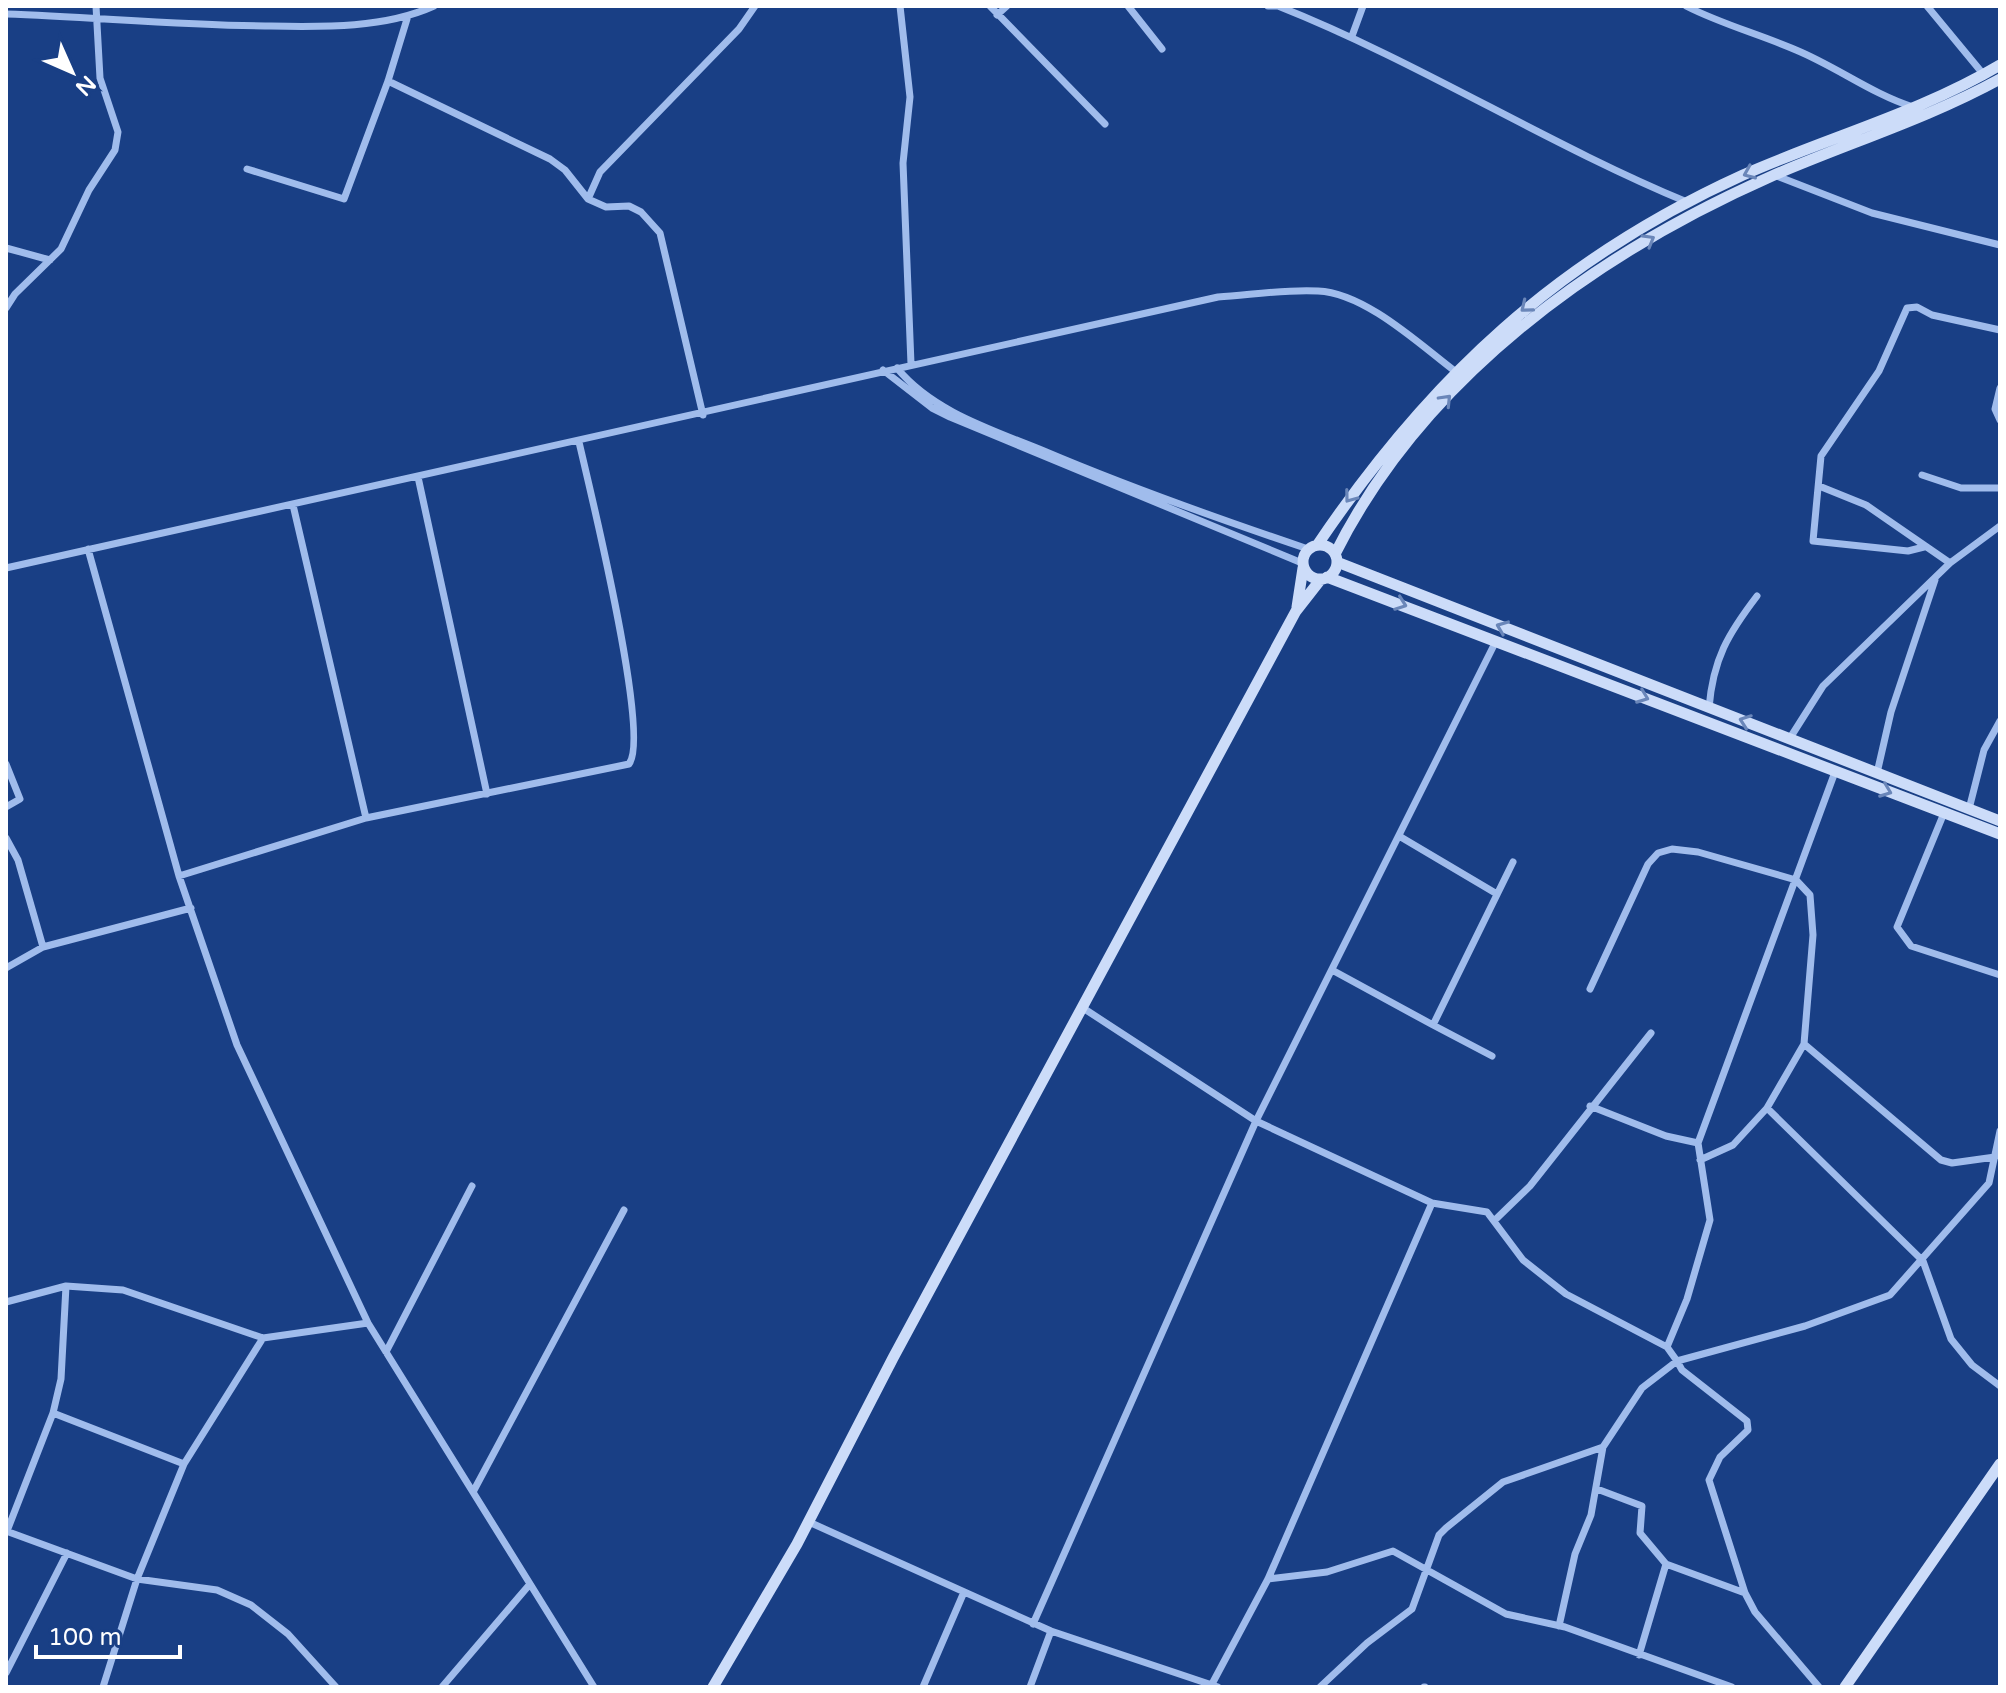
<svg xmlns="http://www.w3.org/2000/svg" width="2006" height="1693" font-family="'Varela Round',sans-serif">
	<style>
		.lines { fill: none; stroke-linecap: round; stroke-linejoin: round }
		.street { stroke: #a0bcec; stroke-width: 7 }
		.secondary { stroke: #ccdcf9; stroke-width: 11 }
		.oneway { stroke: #6a86b9 }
	</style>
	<rect width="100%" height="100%" fill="#193f85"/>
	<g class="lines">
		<path class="street" d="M900,6l10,91 -7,66 8,201
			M990,6l115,118
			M1128,6l34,43
			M1268,6h10c141,56 269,138 409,196
			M1686,6c35,18 73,28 110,44 41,17 76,44 117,57
			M1927,6l57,69
			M6,14c86,3 172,11 259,12 56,1 118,3 169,-20
			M997,15l10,-9
			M1352,36l11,-30
			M388,81l162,78 15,11 23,29 18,8 23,-1 12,6 19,21 43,182
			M247,169l97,30 44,-118 19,-62
			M1774,175l98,38 128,32
			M588,199l12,-27 139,-143 16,-23
			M6,248l44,12
			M6,308l9,-14 46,-45 28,-59 26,-40 3,-18 -18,-54 -4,-72
			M897,368c36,44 96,62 147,83 87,37 175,68 264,98
			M883,370l49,38 18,9 352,146
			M2000,388l-5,21 5,11
			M1922,475l39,13h39
			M418,477l69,317
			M1819,486l47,19 84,58
			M293,505l73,313
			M1924,547l-16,4 -95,-10 8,-85 58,-85 28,-63 10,-1 15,8 68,15
			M88,549l91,327 58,169 131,278 226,364
			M6,568l1212,-271c32,-2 67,-8 100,-6 47,2 101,53 138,81
			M1709,708c4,-49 19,-74 48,-112
			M1790,738l33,-52 127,-123 50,-37
			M6,764l14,35 -14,8
			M1877,773l14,-61 44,-132
			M1969,809l15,-59 16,-29
			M1944,813l-47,114 14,19 89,29
			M1399,836l98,58
			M6,838l12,22 25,87
			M179,876l187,-58 263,-54c22,-28 -39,-274 -50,-322
			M6,968l37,-21 148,-39
			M1332,970l101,55
			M1590,989l58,-125 10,-11 14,-4 26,3 98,28 14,15 3,40 -9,109 -37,64 -34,37 -33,15
			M1083,1008l173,113 176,82 -164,376 -56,105
			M1804,1044l137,116 11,3 43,-6
			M1492,1056l-59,-31 80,-163
			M1590,1106l76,30 32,7
			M1767,1108l156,153 28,78 21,26 28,21
			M1432,1203l55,9 36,48 43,34 101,53 10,14 128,-35 85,-31 99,-112 11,-52
			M1495,1220l35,-34 121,-153
			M6,1302l60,-16 57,4 140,48 105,-15
			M1667,1347l20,-48 23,-79 -12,-77 137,-371
			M386,1352l86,-166
			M53,1413l131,51
			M1597,1489l45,17 -2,27 26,31 79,29
			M473,1492l151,-282
			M809,1522l242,109 167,56
			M6,1531l131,48 80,11 34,15 37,29 48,53
			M7,1531l46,-118 8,-34 5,-93
			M1268,1579l59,-7 66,-21 113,63 59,13 167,60
			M1033,1624l223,-503 240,-480
			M1559,1626l16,-72 16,-39 12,-68
			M1639,1655l27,-91
			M6,1673l61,-120
			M103,1687l34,-108 47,-115 79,-126
			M442,1687l88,-103
			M923,1687l41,-95
			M1030,1687l21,-56
			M1320,1687l47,-44 45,-34 27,-74 7,-7 57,-46 100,-35 39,-59 35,-27 5,9 65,51 1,9 -28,27 -11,23 36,113 10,19 64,75
			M1424,1687h1"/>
		<path class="secondary" d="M1318,544c113,-167 240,-285 425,-369 86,-38 176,-62 257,-110
			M1303 562a17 17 0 1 1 34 0a17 17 0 1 1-34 0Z
			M1335,554c88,-176 260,-300 437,-378 76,-33 155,-57 228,-97
			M1337,562l663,259
			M1327,577l673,257
			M1297,607l6,-39
			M713,1687l84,-143 96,-186 403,-747 25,-32
			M1845,1687l155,-223"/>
	</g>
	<defs><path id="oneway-chevron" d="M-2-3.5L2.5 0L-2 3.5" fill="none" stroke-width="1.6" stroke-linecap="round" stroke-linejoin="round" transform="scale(2)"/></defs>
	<g class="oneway">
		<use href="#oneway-chevron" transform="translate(1749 173) rotate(157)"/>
		<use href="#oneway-chevron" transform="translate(1649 240) rotate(-30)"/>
		<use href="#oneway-chevron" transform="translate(1526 307) rotate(141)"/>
		<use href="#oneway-chevron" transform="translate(1446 400) rotate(-46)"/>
		<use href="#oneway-chevron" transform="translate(1350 497) rotate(127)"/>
		<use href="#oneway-chevron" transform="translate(1401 604) rotate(20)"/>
		<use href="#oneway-chevron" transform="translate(1502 627) rotate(-158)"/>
		<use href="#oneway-chevron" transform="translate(1643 697) rotate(21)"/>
		<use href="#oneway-chevron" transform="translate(1745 721) rotate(-160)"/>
		<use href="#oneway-chevron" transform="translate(1886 791) rotate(21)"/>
	</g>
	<rect width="2006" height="1693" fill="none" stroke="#ffffff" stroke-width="16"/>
	<g transform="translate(72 72) rotate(135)" stroke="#193f85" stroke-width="6" paint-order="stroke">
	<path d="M0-6L14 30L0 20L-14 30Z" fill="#ffffff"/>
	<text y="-12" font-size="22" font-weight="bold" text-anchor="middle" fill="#ffffff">N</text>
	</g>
	<path d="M36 1645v12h144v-12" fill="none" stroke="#ffffff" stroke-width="4"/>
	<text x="48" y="1645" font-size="24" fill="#ffffff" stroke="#193f85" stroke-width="6" paint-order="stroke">100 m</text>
</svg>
